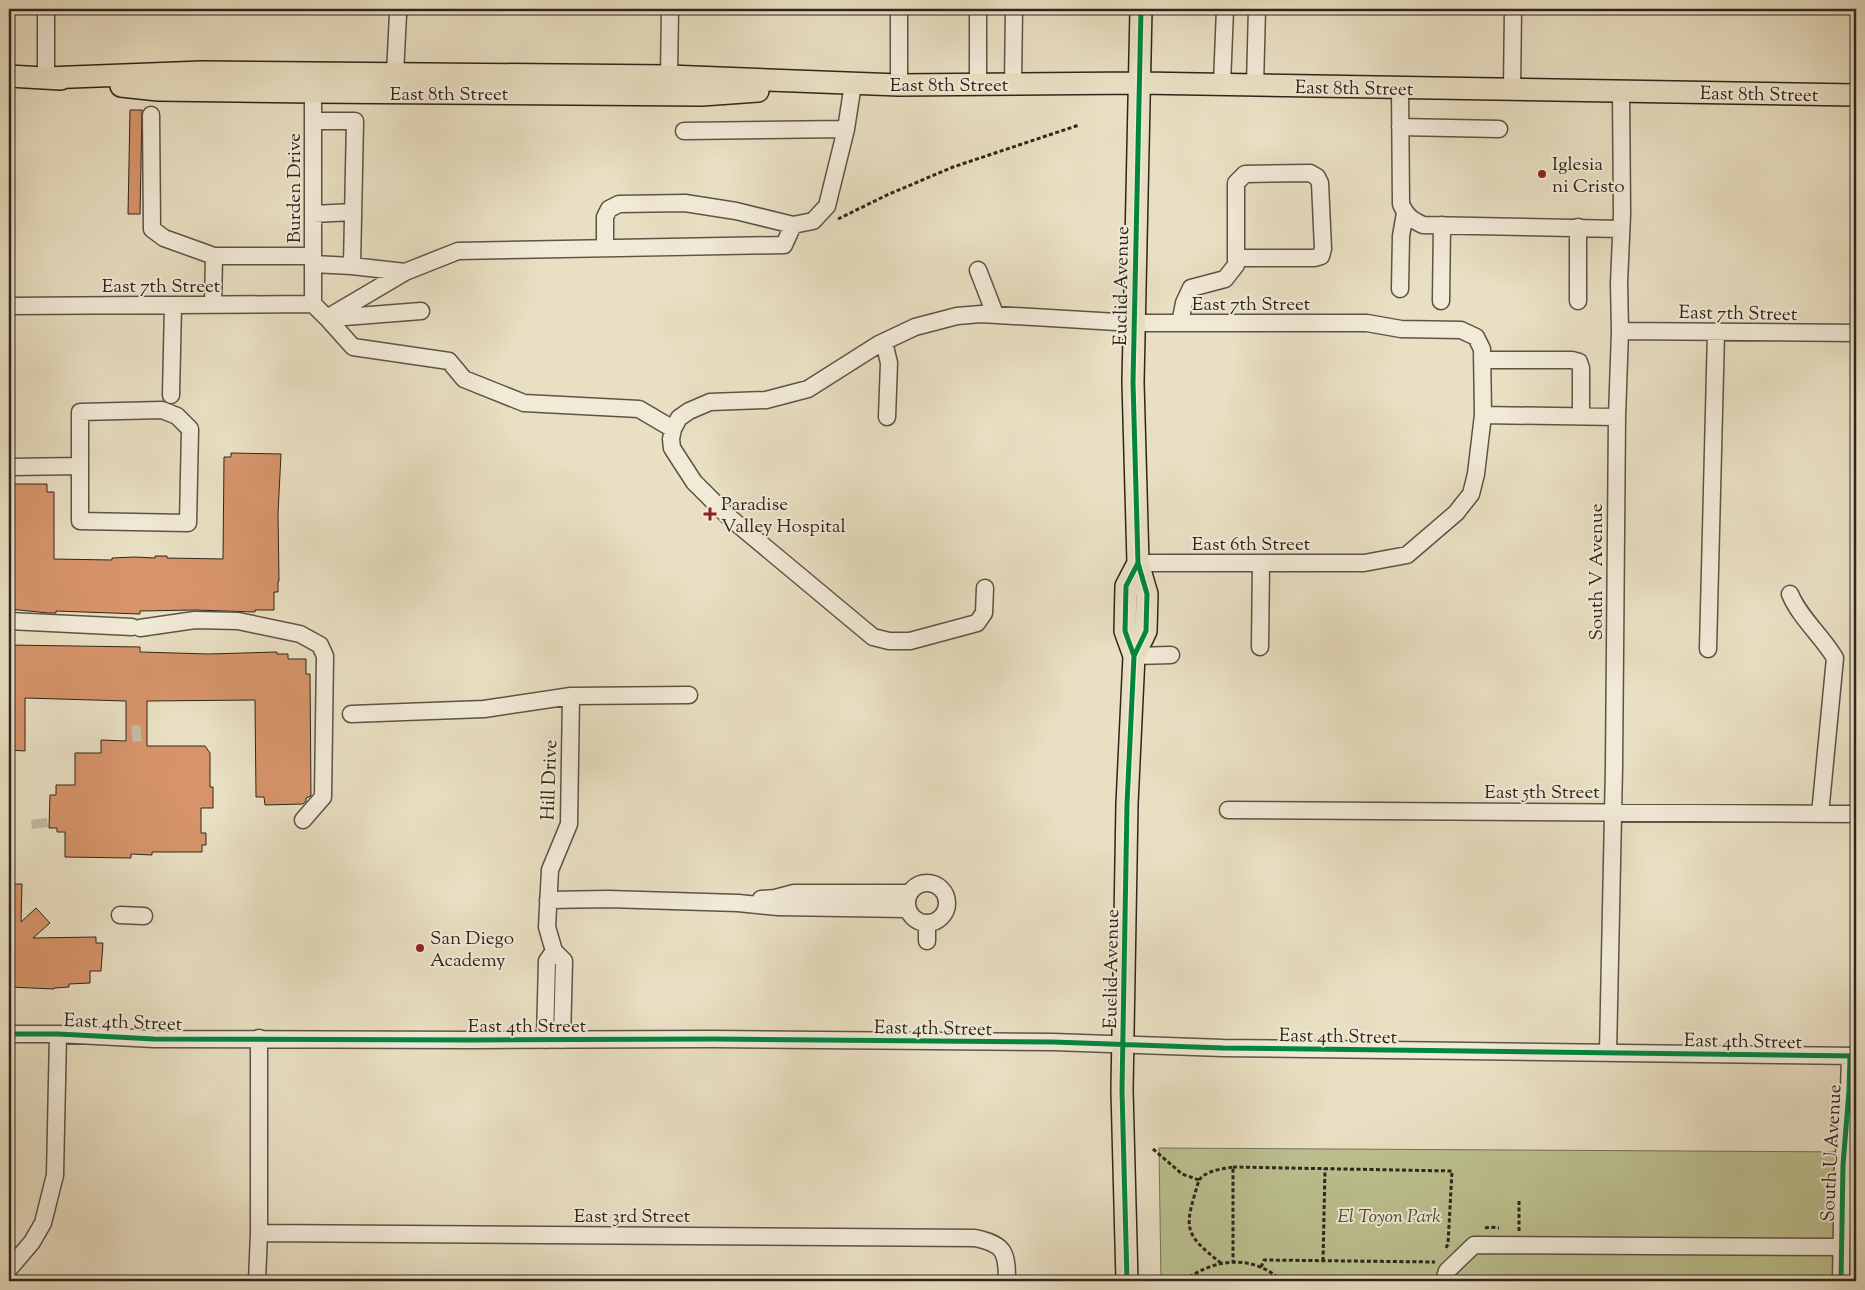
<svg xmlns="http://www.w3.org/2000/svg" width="1865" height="1290" font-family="'Sorts Mill Goudy',serif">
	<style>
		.green { fill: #bcc08f; stroke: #757356 }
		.building { fill: #d7946a; stroke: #2e261c }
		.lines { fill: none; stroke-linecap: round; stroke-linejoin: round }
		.minor-tunnel { stroke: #c4baa1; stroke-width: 16; stroke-dasharray: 16 8; stroke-linecap: butt }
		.minor-casing { stroke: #5d5446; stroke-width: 19 }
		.major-casing { stroke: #2e261c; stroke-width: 24 }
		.path { stroke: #2e261c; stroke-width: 3; stroke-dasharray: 4 2.5; stroke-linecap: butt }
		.minor { stroke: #f1ead7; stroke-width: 16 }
		.major { stroke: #e9dfc2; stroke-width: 21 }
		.cycleway-casing { stroke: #f1ead7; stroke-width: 8 }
		.cycleway { stroke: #00873e; stroke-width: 5 }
		.poi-dot { fill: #8f2418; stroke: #f1ead7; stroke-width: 2 }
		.labels { text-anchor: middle; stroke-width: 4; stroke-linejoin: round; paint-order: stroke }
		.street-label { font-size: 19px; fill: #2e261c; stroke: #f1ead7 }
		.poi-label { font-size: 19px; fill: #2e261c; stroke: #f1ead7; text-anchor: start }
		.park-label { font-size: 19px; font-style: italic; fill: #524c39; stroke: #f1ead7 }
	</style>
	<rect width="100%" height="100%" fill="#e9dfc2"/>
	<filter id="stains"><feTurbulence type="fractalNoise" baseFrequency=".004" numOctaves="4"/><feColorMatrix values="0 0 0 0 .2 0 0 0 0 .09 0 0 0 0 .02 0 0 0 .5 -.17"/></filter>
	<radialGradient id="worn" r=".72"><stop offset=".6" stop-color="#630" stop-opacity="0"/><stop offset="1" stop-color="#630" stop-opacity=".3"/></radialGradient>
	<path class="green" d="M1159,1148l697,4v129h-695z"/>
	<path class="building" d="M130,110h12l-2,104h-12z
		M231,453l50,1 -3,60 1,67h-1v11h-4v18h-19v2l-60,-2 -55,1v3l-84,-3v2h-7l-40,-4v-125h38v8h7v67l58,1v-2l22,-1 21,1v-2h12v2l56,1 1,-102h7z
		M9,645l131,2v5l69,2 68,-2v2h11v5h18v15h4l1,122 -5,2v3l-3,3 -38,1 -1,-8h-8l-1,-97 -108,1v45h58l5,7v34h3v21h-12v25h5v12h-4v7h-50v3l-21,-1v4l-66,-1v-25h-8v-4h-8l1,-33h6v-10h19v-32h26v-13l25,1v-40l-101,-3v53l-16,-1z
		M9,884h13l-1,38 15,-14 14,15 -17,15 63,-1v6h7l-2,28h-11v12l-21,1v3l-15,1v1l-45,-2z"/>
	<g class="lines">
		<path class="minor-tunnel" d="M132,734l9,-1
			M39,819l1,9"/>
		<defs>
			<path id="minor" d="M395,74l3,-60 3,-5
				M669,76l1,-67
				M46,78v-69
				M978,84v-75
				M1013,84l1,-75
				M1222,84l3,-75
				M899,85v-76
				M1255,85l2,-76
				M1400,87l1,117c5,12 11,16 22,21l198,4
				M1512,89l1,-80
				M151,115l1,114 12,9 50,18
				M313,121h42l-3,145
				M1400,127l99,2
				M684,131l162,-2
				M313,214l40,-2
				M1578,227v74
				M605,248v-31l4,-8 10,-5 66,-1 51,8 57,14 20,-4 14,-15 19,-77 7,-45
				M313,264l39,2 53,6
				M978,270l17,44
				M1400,289l1,-53 4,-23
				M1441,301l1,-76
				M313,304l14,14 78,-46 53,-21 326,-6 9,-20
				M313,304v-223
				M213,305l1,-49h99
				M9,306l304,-2
				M327,318l26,29 96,14 15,18 60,24 115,6 34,20
				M332,318l89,-7
				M1180,323l4,-20 7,-15 34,-9 11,-14v-82l9,-9 65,-1 7,4 3,6 3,66 -2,7 -7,2h-78
				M1620,331l236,2
				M884,342l5,21 -2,54
				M1482,360h90l7,2 2,6v48
				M171,395l2,-90
				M162,410l15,6 13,13 -2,94 -108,-2v-109z
				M9,467l71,-1
				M1138,563h226l43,-8 49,-42 15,-19 5,-20 7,-59 134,2
				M985,588l-1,25 -7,10 -67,18h-21l-16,-4 -144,-120 -35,-35 -22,-34 -1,-9 2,-10 6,-11 10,-7 21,-9 56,-2 42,-11 71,-45 36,-17 42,-11 24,-2 153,9h233l34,6 60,1 15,7 6,12 1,66
				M1790,594c10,24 32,42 45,64l-15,156
				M9,621l123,6
				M140,628l55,-8 43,1 62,13 20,11 5,11 -2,141 -20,23
				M1260,647l1,-84
				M1708,649l8,-317
				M1134,656l37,-1
				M351,714l133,-5 87,-13 118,-1
				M1228,810l628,4
				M907 903a20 20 0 1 1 40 0a20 20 0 1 1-40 0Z
				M761,899l14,-1 19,-5h114
				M548,900l60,-1 130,4 40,4 129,2
				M120,915l24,1
				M927,941v-17
				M9,1034h49l96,5 320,1 239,-1 340,3 170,6 633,8
				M545,1040l2,-79 7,-10
				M562,1040l2,-79 -10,-10 -7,-24 3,-57 19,-46 2,-128
				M1608,1053l6,-286 3,-350 3,-86 -1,-48 3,-69 -1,-123
				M259,1233l716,5c30,6 32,15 32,43
				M9,1269l23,-27 11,-19 12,-48 3,-141
				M257,1281l2,-48v-195
				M1444,1281l3,-10 27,-26 367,2
				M1841,1281l2,-116 6,-74 1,-35"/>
			<path id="major" d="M9,76l52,3
				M46,78l156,-6 467,4 230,9 241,-2 716,12
				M121,86l37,4 155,2 389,3 56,-4
				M1134,656l12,-25 1,-37 -9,-31 -5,-181 8,-373
				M1127,1281l-5,-191 5,-286 7,-148 -9,-25 1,-45 12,-23"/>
		</defs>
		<use href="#minor" class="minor-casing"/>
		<use href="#major" class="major-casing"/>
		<path class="path" d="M838,219l49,-24 66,-28 126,-42
			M1153,1149l29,25 17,6c-14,47 -18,52 22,83
			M1233,1167l219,4 -4,73 -2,4
			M1199,1180c8,-10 23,-11 34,-13v95
			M1485,1228l5,-1 9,1
			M1519,1231v-32
			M1323,1261l2,-93
			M1261,1267l3,-7 171,2
			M1184,1281c30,-23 69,-27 98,0"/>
		<use href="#minor" class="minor"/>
		<use href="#major" class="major"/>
		<defs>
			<path id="cycleway" d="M1134,656l12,-25 1,-37 -9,-31 -5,-181 8,-373
				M9,1034h49l96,5 320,1 239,-1 340,3 170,6 633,8
				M1127,1281l-5,-191 5,-286 7,-148 -9,-25 1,-45 12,-23
				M1841,1281l2,-116 6,-74 1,-35"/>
		</defs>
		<use href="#cycleway" class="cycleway-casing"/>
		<use href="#cycleway" class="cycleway"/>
	</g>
	<g class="poi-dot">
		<circle cx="1542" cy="174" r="5"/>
		<path d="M707.5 506.5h5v5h5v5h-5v5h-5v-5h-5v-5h5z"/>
		<circle cx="420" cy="948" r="5"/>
	</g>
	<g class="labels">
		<g class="street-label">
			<text x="949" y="91">East 8th Street</text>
			<text transform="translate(1354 87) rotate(1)" y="7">East 8th Street</text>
			<text x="449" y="100">East 8th Street</text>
			<text transform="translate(1759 93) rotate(1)" y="7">East 8th Street</text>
			<text transform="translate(293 188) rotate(-90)" y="7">Burden Drive</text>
			<text x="161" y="292">East 7th Street</text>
			<text transform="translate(1120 286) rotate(-89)" y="7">Euclid Avenue</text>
			<text x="1251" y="310">East 7th Street</text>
			<text transform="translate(1738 312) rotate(1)" y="7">East 7th Street</text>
			<text x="1251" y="550">East 6th Street</text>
			<text transform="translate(1595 572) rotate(-90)" y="7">South V Avenue</text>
			<text transform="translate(548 780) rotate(-88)" y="7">Hill Drive</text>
			<text x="1542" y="798">East 5th Street</text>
			<text transform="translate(1110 969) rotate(-89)" y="7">Euclid Avenue</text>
			<text transform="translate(123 1021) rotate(2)" y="7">East 4th Street</text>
			<text x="527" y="1032">East 4th Street</text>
			<text transform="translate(933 1027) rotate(1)" y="7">East 4th Street</text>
			<text transform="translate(1338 1035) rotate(1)" y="7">East 4th Street</text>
			<text transform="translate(1743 1040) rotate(1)" y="7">East 4th Street</text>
			<text transform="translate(1830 1153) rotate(-87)" y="7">South U Avenue</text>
			<text x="632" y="1222">East 3rd Street</text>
		</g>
		<g class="poi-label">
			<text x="1552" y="170">Iglesia<tspan x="1552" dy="22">ni Cristo</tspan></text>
			<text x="721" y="510">Paradise<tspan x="721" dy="22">Valley Hospital</tspan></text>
			<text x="430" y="944">San Diego<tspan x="430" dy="22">Academy</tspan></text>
		</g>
		<g class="park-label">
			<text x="1389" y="1222">El Toyon Park</text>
		</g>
	</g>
	<rect width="1865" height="1290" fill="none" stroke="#e9dfc2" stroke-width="30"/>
	<rect x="10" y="10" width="1845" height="1270" fill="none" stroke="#2e261c" stroke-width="2.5"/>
	<rect x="15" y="15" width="1835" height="1260" fill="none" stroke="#2e261c"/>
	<rect width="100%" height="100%" filter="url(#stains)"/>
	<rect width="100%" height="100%" fill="url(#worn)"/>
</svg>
